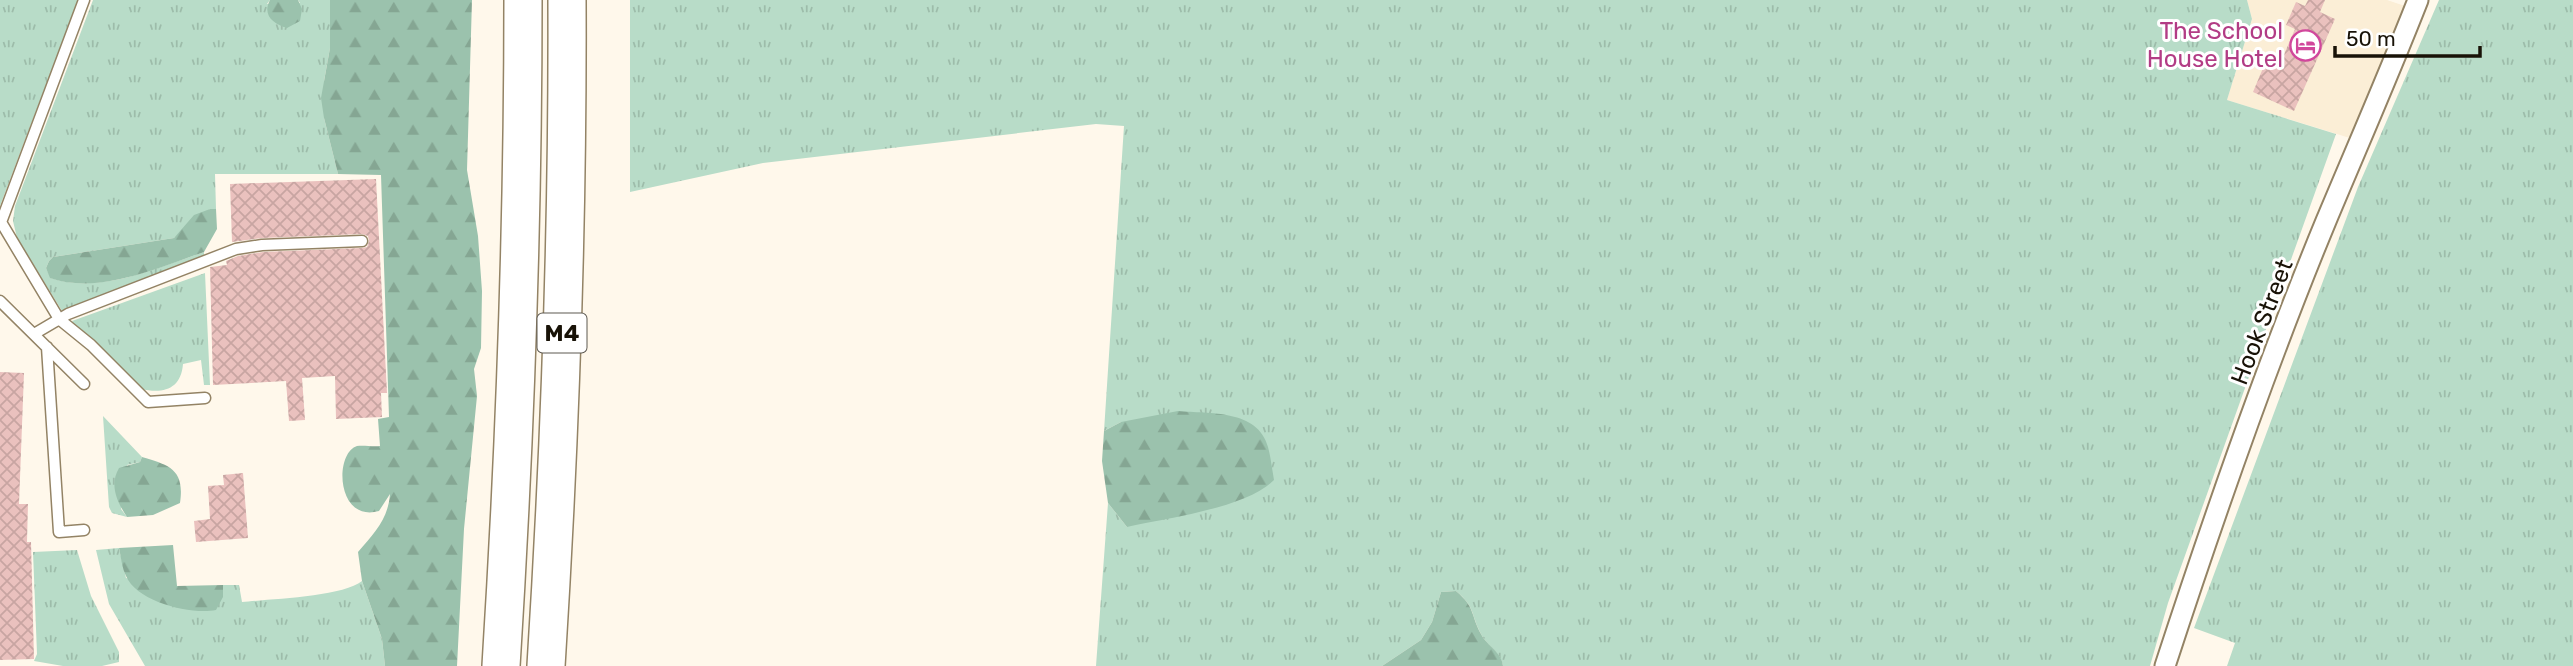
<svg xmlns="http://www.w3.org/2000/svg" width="2573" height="666" font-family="Rubik,sans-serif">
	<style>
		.built { fill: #fbeed6 }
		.grass { fill: url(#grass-tufts) }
		.forest { fill: url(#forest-firs) }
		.building { fill: url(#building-cross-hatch) }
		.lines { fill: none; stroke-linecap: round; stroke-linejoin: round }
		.service-casing { stroke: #938365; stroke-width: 13 }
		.minor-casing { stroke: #938365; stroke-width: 23 }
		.motorway-casing { stroke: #938365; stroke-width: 40 }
		.service { stroke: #fff; stroke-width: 10 }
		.minor { stroke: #fff; stroke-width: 19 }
		.motorway { stroke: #fff; stroke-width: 37 }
		.labels { text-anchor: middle; stroke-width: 6; stroke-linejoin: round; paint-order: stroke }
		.shield { fill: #fff; stroke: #5d5951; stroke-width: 2 }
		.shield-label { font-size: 23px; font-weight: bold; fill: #181207 }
		.hotel-label { font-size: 24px; fill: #b23c85; stroke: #fff; text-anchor: end }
		.street-label { font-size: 24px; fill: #181207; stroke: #fff }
	</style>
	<defs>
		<pattern id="grass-tufts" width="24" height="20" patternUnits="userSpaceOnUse" patternTransform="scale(1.75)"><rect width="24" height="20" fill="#b8dcc8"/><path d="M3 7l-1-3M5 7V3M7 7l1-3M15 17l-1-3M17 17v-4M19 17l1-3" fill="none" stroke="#9dbcaa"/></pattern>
		<pattern id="forest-firs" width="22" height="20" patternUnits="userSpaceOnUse" patternTransform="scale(1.75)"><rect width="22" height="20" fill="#9bc2ad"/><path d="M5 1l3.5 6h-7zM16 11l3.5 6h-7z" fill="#85a693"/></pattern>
		<pattern id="building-cross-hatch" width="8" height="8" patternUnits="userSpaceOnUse" patternTransform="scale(1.75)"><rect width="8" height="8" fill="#eac1be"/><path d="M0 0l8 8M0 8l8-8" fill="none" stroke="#c8a5a2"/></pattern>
	</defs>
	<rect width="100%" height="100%" fill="#fff8eb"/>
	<path class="built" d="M2247,0h140l18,6 -52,133 -126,-39 25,-81z"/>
	<path class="grass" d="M0,0h78l-78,206z
		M93,0h177l-3,4 33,-1 -2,-3h32v48l-6,33v37l14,56h-123l1,35h-6l-36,29 -121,19 -4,4 -3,7 5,10c47,17 108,-11 153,-26v5l-142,54 -45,-73 -4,-17 2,-15z
		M630,0h1617l5,19 -25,81 109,34 -168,469 -18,63h-647c-2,-14 -16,-20 -22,-32 -11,-21 -5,-26 -25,-43l-15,1 -9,30 -11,18 -39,26h-286l12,-163 19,24 -6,-105 -17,9 20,-305 -28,-2 -333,39 -133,29z
		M2439,0h134v666h-346l8,-23 -41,-15 164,-441z
		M205,273l5,112h-6l-3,-25 -18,4c-2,25 -19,30 -42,25l-65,-61 -4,-7z
		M103,416l39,41 -2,5 -13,3 -6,44 6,8 -15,-4 -3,-6z
		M119,548l7,30 97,19v-12h16l3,17c27,-3 100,-5 120,-21l20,58 3,27h-240l-36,-62 -13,-54z
		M77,550l14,46 28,56v10l-17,4h-39l-29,-5 3,-7 -4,-102z"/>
	<path class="forest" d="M270,0h28l4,9 -2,12 -13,7c-14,-4 -25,-13 -17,-28z
		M330,0h142l-5,170 11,66 4,55 -1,57 -7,21 3,27 -13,133 -7,137h-72l-3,-27 -20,-58 -4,-29c16,-19 30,-32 32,-58l-11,17c-43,12 -45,-58 -22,-65 7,-1 16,1 23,0l-2,-27 11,-2 -8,-242 -43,-1 -14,-56 -3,-20 9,-50z
		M210,209h6l1,20 -13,23c-46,16 -106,43 -154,26l-4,-10 3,-7 4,-4 121,-19 20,-23z
		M1178,411c31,3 80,-2 90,36 3,11 4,22 6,33 -28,28 -107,38 -147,47l-19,-24 -6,-42 2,-30 17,-9z
		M142,457c27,8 43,12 38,46l-27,12 -26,2c-10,-15 -18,-32 -8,-49l21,-6z
		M173,545l4,41 46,-1v12l-7,13c-25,5 -79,-8 -90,-34 -4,-8 -5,-19 -7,-28z
		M1456,591c20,17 14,23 25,43 6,12 21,18 22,32h-121l39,-26 11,-18 9,-30z"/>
	<path class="building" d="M2308,0h17l-5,12 15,7 -41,92 -41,-19 13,-31 13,5 16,-37 -9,-4 10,-23 9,4z
		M376,179l11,214h-6l1,24 -46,2 -1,-43 -33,2 3,42 -16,1 -3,-40 -73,4 -3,-118 17,-2 -1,-4 12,-5 25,-4 99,-4 5,-1 2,-6 -1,-5 -6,-2 -100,4 -30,4 -2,-58z
		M0,372l24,1 -5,131h9l-1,38h4l3,117 -34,1z
		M243,473l5,65 -52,4 -2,-21 16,-2 -2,-33 16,-1 -1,-10z"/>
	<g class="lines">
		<defs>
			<path id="service" d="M1,222l58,97 32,26 57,57 57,-4
				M0,225l84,-225
				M0,301l84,83
				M34,334l34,-20 168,-65 26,-4 100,-4
				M47,347l12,185 25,-2"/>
			<path id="minor" d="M2165,666c49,-150 101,-300 161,-445 31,-74 63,-147 92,-221"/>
			<path id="motorway" d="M501,666c14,-222 22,-444 22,-666
				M546,666c14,-222 22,-444 21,-666"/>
		</defs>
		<use href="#service" class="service-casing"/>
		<use href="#minor" class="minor-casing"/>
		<use href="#motorway" class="motorway-casing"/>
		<use href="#service" class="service"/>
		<use href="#minor" class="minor"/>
		<use href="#motorway" class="motorway"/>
	</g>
	<defs>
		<symbol id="hotel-ring" viewBox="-11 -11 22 22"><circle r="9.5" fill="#fff" stroke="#d1479c" stroke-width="1.5"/><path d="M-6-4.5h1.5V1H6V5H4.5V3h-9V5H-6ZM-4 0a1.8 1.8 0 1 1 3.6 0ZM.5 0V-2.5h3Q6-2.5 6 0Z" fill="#d1479c"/></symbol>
	</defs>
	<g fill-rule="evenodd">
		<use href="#hotel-ring" x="2288" y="28" width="35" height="35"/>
	</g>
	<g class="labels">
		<rect class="shield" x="537.5" y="313.5" width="49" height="39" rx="5"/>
		<g class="shield-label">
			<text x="562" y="341">M4</text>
		</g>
		<g class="hotel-label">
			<text x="2283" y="39">The School<tspan x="2283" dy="28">House Hotel</tspan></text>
		</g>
		<g class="street-label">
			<text transform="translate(2262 322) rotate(-69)" y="8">Hook Street</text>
		</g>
	</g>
	<path d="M2335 46v10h145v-10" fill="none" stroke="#181207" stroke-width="3.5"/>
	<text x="2346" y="46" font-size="21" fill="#181207" stroke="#ffffff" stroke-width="5" paint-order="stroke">50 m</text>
</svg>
